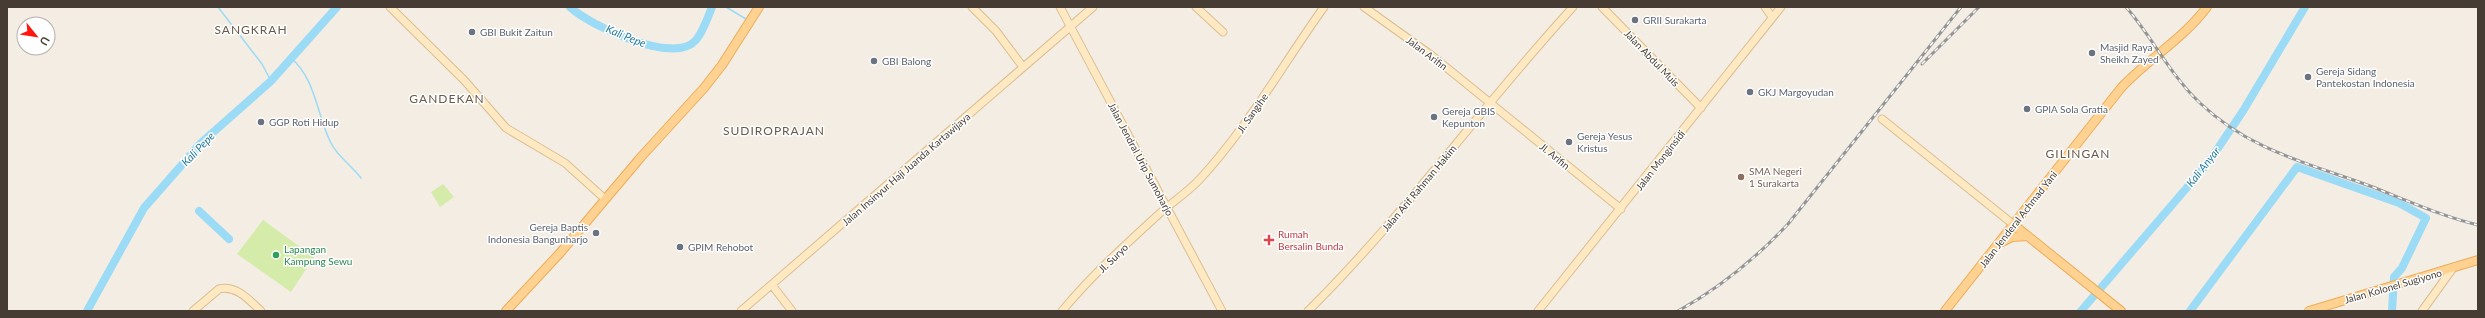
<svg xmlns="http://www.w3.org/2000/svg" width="2485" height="318" font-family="Lato,sans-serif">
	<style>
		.green { fill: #d5eba9 }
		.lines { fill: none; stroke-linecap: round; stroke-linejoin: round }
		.stream { stroke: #9bdbf5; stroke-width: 1.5 }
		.river { stroke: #9bdbf5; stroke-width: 8 }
		.secondary-casing { stroke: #dabe92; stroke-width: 9 }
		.primary-casing { stroke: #ebad5a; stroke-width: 10 }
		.secondary { stroke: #ffe9c2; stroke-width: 7 }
		.primary { stroke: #ffd291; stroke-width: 8 }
		.rail-casing { stroke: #949494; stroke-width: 3 }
		.rail { stroke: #fff; stroke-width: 1.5; stroke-dasharray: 4.5; stroke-linecap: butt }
		.worship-dot { fill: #6b7280; stroke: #fff; stroke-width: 1.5 }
		.education-dot { fill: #8d6e63; stroke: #fff; stroke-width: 1.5 }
		.health-dot { fill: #e0444e; stroke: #fff; stroke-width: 1.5 }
		.leisure-dot { fill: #2e9e5b; stroke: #fff; stroke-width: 1.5 }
		.labels { text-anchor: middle; stroke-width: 3; stroke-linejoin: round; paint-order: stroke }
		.worship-label { font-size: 10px; fill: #5b616d; stroke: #fff; text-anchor: start }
		.street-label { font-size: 10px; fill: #463c33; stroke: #fff }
		.education-label { font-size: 10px; fill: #785e54; stroke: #fff; text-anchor: start }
		.health-label { font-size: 10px; fill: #be3a42; stroke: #fff; text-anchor: start }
		.leisure-label { font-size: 10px; fill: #27864d; stroke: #fff; text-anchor: start }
		.water-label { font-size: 11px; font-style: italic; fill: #237a9f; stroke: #fff }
		.quarter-label { font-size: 12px; letter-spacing: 1px; fill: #69594a; stroke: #fff }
	</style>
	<rect width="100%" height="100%" fill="#f3ede4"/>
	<path class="green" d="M443,184l11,13 -14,10 -9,-15z
		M263,220l51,37 -23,35 -54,-38z"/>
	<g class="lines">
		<path class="stream" d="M218,7l44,57 9,17
			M726,7l20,12
			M291,58c25,21 26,58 40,85 6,13 21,23 30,35"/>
		<path class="river" d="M570,7c19,18 104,59 126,33 7,-8 12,-23 16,-33
			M199,211l30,28
			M87,311l57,-103 57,-65 70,-62 66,-74
			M2081,311l127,-148 35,-52 62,-104
			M2190,311l107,-144 102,36 27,15 -24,50 -8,9 -2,34"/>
		<defs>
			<path id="secondary" d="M390,7l74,73 42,48 59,35 40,36
				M972,7l24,24 27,36
				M1060,7l162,304
				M1196,7l27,25
				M1364,7l67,48 190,154
				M1602,7l99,101
				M1765,7l7,10
				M1882,119l132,106
				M772,285l20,26
				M193,311l26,-22c18,-4 30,11 42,22
				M741,311l352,-304
				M1062,311c29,-35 63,-66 97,-97 13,-12 28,-21 41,-35 48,-52 83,-115 124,-172
				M1308,311c96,-95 174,-205 265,-304
				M1538,311l243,-304
				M2422,311l31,-43"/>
			<path id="primary" d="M2014,225l107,86
				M2002,242l10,-5 16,-1
				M506,311l54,-58 81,-96 63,-69 18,-23 37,-58
				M1945,311l176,-223c27,-29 62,-49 86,-81
				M2309,311l169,-51"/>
		</defs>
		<use href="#secondary" class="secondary-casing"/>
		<use href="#primary" class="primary-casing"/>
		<use href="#secondary" class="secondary"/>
		<use href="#primary" class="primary"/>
		<defs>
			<path id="rail" d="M2126,7c27,31 44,68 74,96 49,47 108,60 170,83 36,14 71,30 108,39
				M1922,64l57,-57
				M1678,311c42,-23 77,-52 110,-87l173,-217"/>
		</defs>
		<use href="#rail" class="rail-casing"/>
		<use href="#rail" class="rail"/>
	</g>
	<g class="worship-dot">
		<circle cx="1635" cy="20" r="4"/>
		<circle cx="472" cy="32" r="4"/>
		<circle cx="2092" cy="53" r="4"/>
		<circle cx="874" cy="61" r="4"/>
		<circle cx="2308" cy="77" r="4"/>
		<circle cx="1750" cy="92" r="4"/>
		<circle cx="2027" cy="109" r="4"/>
		<circle cx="1434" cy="117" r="4"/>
		<circle cx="261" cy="122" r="4"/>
		<circle cx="1569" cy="142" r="4"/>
		<circle cx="596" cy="233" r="4"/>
		<circle cx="680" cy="247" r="4"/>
	</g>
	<circle class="education-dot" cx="1741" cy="177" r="4"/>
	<path class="health-dot" d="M1267 234h4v4h4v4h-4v4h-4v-4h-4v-4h4z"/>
	<circle class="leisure-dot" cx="276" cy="255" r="4"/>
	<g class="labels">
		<g class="worship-label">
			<text x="1643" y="24">GRII Surakarta</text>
			<text x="480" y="36">GBI Bukit Zaitun</text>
			<text x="2100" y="51">Masjid Raya<tspan x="2100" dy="12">Sheikh Zayed</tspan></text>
			<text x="882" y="65">GBI Balong</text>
			<text x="2316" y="75">Gereja Sidang<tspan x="2316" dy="12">Pantekostan Indonesia</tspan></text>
			<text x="1758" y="96">GKJ Margoyudan</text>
			<text x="2035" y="113">GPIA Sola Gratia</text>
			<text x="1442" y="115">Gereja GBIS<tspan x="1442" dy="12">Kepunton</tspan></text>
			<text x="269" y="126">GGP Roti Hidup</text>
			<text x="1577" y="140">Gereja Yesus<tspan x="1577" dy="12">Kristus</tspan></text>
			<text x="588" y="231" text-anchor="end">Gereja Baptis<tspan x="588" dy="12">Indonesia Bangunharjo</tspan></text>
			<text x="688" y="251">GPIM Rehobot</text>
		</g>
		<g class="street-label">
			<text transform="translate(1427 53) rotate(37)" y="4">Jalan Arifin</text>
			<text transform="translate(1652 58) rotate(46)" y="4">Jalan Abdul Muis</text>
			<text transform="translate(1252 113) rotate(-55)" y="4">Jl. Sangihe</text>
			<text transform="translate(1555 156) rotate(39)" y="4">Jl. Arifin</text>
			<text transform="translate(1141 159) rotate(62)" y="4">Jalan Jendral Urip Sumoharjo</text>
			<text transform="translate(1660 160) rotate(-52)" y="4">Jalan Monginsidi</text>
			<text transform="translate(906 169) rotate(-41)" y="4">Jalan Insinyur Haji Juanda Kartawijaya</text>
			<text transform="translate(1419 188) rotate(-50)" y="4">Jalan Arif Rahman Hakim</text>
			<text transform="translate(2018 219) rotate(-52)" y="4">Jalan Jenderal Achmad Yani</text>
			<text transform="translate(1113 258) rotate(-44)" y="4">Jl. Suryo</text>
			<text transform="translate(2393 286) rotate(-16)" y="4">Jalan Kolonel Sugiyono</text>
		</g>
		<g class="education-label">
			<text x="1749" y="175">SMA Negeri<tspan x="1749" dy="12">1 Surakarta</tspan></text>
		</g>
		<g class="health-label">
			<text x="1278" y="238">Rumah<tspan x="1278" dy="12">Bersalin Bunda</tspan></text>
		</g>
		<g class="leisure-label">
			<text x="284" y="253">Lapangan<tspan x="284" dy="12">Kampung Sewu</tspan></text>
		</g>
		<g class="water-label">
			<text transform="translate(626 36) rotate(22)" y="4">Kali Pepe</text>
			<text transform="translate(198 149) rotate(-46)" y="4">Kali Pepe</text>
			<text transform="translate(2203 167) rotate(-52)" y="4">Kali Anyar</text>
		</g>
		<g class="quarter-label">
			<text x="251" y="34">SANGKRAH</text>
			<text x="447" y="103">GANDEKAN</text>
			<text x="774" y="135">SUDIROPRAJAN</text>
			<text x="2078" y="158">GILINGAN</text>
		</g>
	</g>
	<rect width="2485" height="318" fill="none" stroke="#463c33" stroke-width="16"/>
	<g transform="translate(36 36) rotate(120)"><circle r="19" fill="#ffffff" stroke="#b5b1ad"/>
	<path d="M0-3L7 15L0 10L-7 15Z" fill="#ff150f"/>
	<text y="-6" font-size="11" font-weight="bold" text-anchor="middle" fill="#463c33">U</text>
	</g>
</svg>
